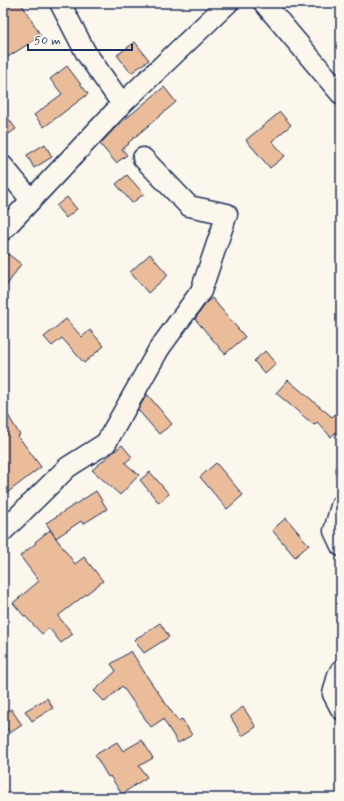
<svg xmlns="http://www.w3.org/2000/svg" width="344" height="801" font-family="Mynerve,sans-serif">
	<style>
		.building { fill: #eabc9a; stroke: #1b2f5e }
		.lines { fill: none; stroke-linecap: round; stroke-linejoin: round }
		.minor-casing { stroke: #1b2f5e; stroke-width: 23 }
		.minor { stroke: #fbf7ec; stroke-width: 20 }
	</style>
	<rect width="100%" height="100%" fill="#fbf7ec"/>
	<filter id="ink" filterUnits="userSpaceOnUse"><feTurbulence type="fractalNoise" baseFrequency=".025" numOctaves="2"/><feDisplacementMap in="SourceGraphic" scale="8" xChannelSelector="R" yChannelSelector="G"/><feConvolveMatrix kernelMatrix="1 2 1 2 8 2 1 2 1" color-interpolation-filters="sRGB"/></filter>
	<g filter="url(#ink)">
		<path class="building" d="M3,3h18l20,33 -38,24z
			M135,42l14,18 -18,13 -14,-18z
			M67,66l21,28 -44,33 -10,-12 28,-21 -12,-15z
			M164,87l12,15 -48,41 1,1 -7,5 5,6 -11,8 -16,-19 17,-18z
			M3,111l13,18 -13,9z
			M280,112l11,13 -19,16 13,15 -15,12 -24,-28z
			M45,144l7,13 -18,11 -7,-13z
			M127,175l17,19 -12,9 -16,-19z
			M67,197l10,12 -11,9 -10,-12z
			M8,254l13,10 -18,27v-30z
			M150,254l18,21 -20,18 -18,-21z
			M212,298l33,39 -20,17 -30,-35 12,-17z
			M66,319l16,18 8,-7 14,16 -20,17 -22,-25 -10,8 -8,-9z
			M265,351l11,13 -11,10 -11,-13z
			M288,380l44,37 9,-9v19l-10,10 -14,-15 -3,3 -38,-32z
			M147,394l25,30 -13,10 -21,-24z
			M3,407l17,28 -2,1 23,31 -38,29z
			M122,445l10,12 -7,6 14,12 -19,20 -28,-25z
			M216,463l27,32 -16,14 -27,-32z
			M150,472l19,22 -10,9 -19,-23z
			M96,491l11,18 -24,15 -2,-3 -25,17 -10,-15z
			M286,518l23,27 -14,12 -23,-27z
			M50,530l25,34 9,-7 19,24 -45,35 15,18 -12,9 -12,-15 -7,6 -17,-18h-1l-11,-13 26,-22 -19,-25 16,-13 -1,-1z
			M160,623l9,14 -25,16 -10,-13z
			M131,651l17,27 30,43 4,-2 10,16 -14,8 -15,-24 -12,8 -29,-41 -17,16 -11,-11 22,-20 -5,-7z
			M47,698l6,10 -21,13 -7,-10z
			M243,707l13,20 -14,9 -12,-20z
			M11,709l11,16 -12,8 -7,-11v-7z
			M142,740l11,18 -14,8 8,11 -25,17 -12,-18 -2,1 -13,-22 22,-13 6,9z"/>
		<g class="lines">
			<defs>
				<path id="minor" d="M60,3l26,50 36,51
					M264,3l77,91
					M3,166l28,34
					M3,230l119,-126 106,-101
					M341,506l-7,25 7,15
					M3,531l65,-64 38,-24 53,-94 42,-58 26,-77 -38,-8 -46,-48
					M341,670l-3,5 -5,19 8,15"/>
			</defs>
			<use href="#minor" class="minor-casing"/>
			<use href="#minor" class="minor"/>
		</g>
	</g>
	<rect width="344" height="801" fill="none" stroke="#fbf7ec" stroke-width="16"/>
	<rect x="8" y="8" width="328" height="785" fill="none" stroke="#1b2f5e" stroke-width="1.5" filter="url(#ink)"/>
	<path d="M28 44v6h104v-6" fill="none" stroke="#1b2f5e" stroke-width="2"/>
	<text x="34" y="44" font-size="12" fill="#1b2f5e" stroke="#fbf7ec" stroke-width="3" paint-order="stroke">50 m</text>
</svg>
